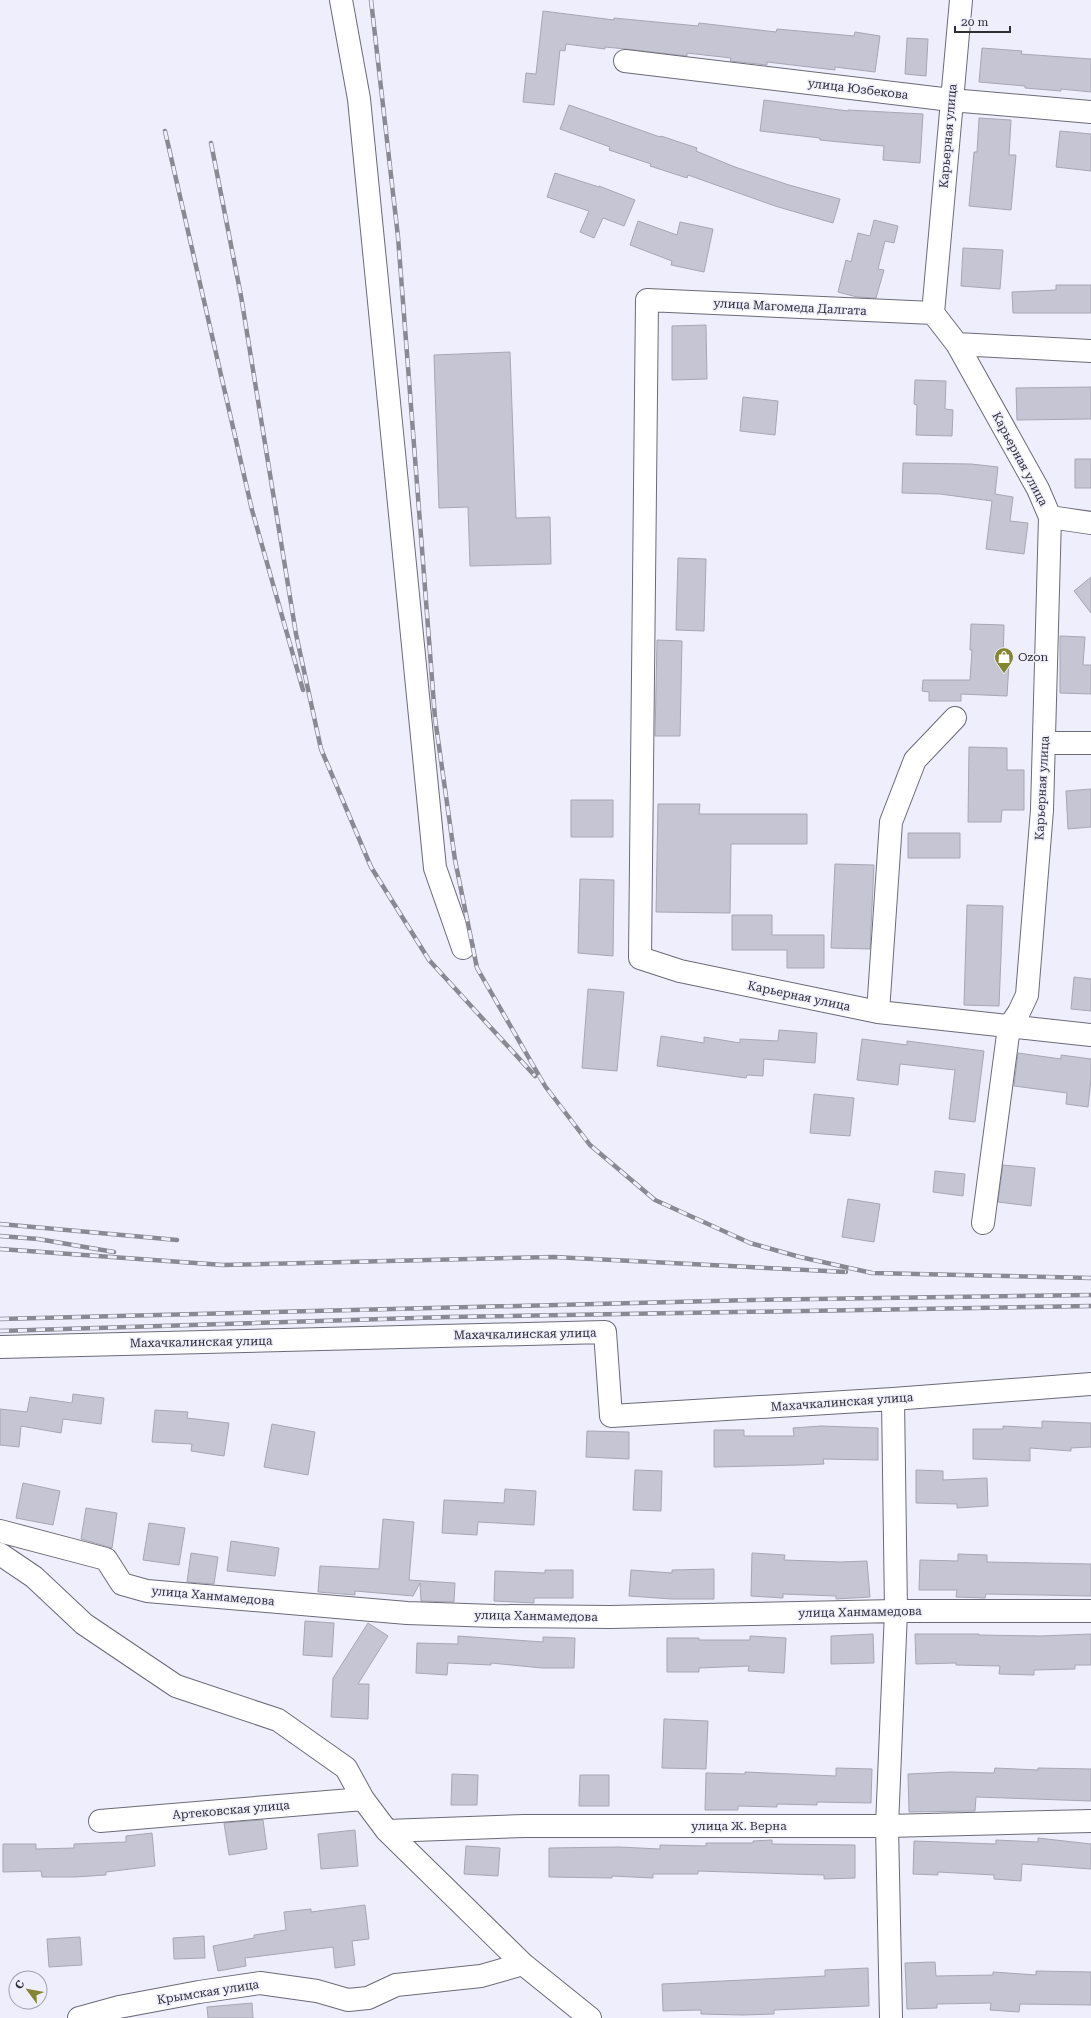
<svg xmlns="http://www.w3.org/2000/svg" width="1091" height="2018" font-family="'Roboto Serif',serif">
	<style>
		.building { fill: #c6c5d4; stroke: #a8a6b4 }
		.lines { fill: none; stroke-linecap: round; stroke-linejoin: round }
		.minor-casing { stroke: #6c6a77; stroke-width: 24 }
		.minor { stroke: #fff; stroke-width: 22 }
		.rail-casing { stroke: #8a8993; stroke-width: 4.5 }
		.rail { stroke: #efeefd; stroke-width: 3; stroke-dasharray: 9; stroke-linecap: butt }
		.labels { text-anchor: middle; stroke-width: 3; stroke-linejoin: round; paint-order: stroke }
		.street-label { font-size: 12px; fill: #2f2e34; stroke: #efeefd }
		.poi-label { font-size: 12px; fill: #2f2e34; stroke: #efeefd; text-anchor: start }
	</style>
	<rect width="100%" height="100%" fill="#efeefd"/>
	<path class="building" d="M543,11l71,9v-2l84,8 1,-3 77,9 1,-3 77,7 1,-4 25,4 -5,36 -40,-5v3l-68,-8v3l-37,-4 1,-3 -44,-5v3l-61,-7 -21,-2v2l-39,-5 -1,7 -5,-1 -6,55 -31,-3 3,-29 10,1z
		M907,38l21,1 -2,37 -21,-2z
		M982,48l40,3 -1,3 70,5v33l-30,-3v2l-36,-3v-2l-46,-4z
		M764,100l84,11v-1l75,4 -3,49 -37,-3 1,-14 -44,-4 -20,-2v-2l-60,-7z
		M569,105l91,32 1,-1 36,12 -1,3 39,16 54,18 51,14 -7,24 -58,-17 -87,-31 -1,3 -37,-12 1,-2 -42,-14 1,-3 -50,-18z
		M979,118l32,2 -2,35h7l-5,55 -42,-4 5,-54h3z
		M1060,131l31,3v37l-35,-4z
		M555,173l44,14v-1l36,14 -11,26 -21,-8 -9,20 -14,-6 9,-21 -42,-14z
		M874,220l24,6 -4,17 -9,-2 -7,28 6,1 -8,28 -19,-1 -19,-5 8,-32 5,2 7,-29 12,3z
		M638,221l39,14 3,-13 33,7 -9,43 -33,-7 1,-4 -42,-16z
		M963,248l40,2 -3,39 -39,-3z
		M1056,285h35v28h-78l-1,-21 44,-2z
		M706,325l1,54 -35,1v-54z
		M510,352l6,166 34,-1 1,47 -81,2 -2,-59 -29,1 -5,-153z
		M915,380l31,1 -1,28 8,1 -1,26 -36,-1 1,-30 -3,-1z
		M1091,387v32l-74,1 -1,-32z
		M743,397l35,4 -3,34 -35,-4z
		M1075,459h16v29h-16z
		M903,463l68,1 27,3 -3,27 18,3 -3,24 18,2 -4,31 -38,-5 6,-48 -52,-7 -38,-1z
		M678,558l28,1 -2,72 -28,-1z
		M1091,577v36l-17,-22z
		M971,624l33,1 -1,37 6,1 -2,33 -46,-2v7h-32v-9l-7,-1 1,-11h47l2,-30h-2z
		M1060,636l25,1 -2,28h8v29l-31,-1z
		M657,640l25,1 -2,95h-25z
		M969,747l38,1v22h17v40h-22l-1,12h-33z
		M1091,789v38l-23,2 -2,-38z
		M571,800h42v37h-42z
		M658,804h42l-1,10h108v30h-76l-1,69 -74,-1z
		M908,833h52v25h-52z
		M835,864l39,1 -4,84 -39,-1z
		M580,879l34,1 -1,76 -35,-3z
		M967,905l36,1 -4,100 -35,-1z
		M732,915h40v20h52v33h-37v-18h-55z
		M1074,977l17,2v32l-20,-2z
		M588,989l36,3 -7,79 -35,-3z
		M779,1030l38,3 -2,30 -51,-4 -1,17 -16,-1 -1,3 -89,-12 4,-30 43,7v-6l36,6v-4l38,2z
		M862,1039l45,6v-4l77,10 -9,71 -26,-3 6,-49 -55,-6 -2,21 -41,-5z
		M1018,1053l43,6v-4l30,4v20l-3,28 -22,-3 1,-11 -53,-7z
		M814,1094l40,4 -4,38 -40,-3z
		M1003,1165l32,3 -4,38 -33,-4z
		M935,1171l30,3 -2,22 -30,-4z
		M848,1199l32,5 -6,38 -32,-5z
		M73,1394l31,4 -3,26 -38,-5 -2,14 -40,-7 -2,21 -19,-2v-36l27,3 3,-15 42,6z
		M155,1410l33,2 -1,6 42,5 -5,33 -33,-5 1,-7 -40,-2z
		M1042,1421l49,2v24l-20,1v3l-41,-3v13l-57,-2v-30h30v-3l39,2z
		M272,1424l43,8 -7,43 -44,-8z
		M821,1426l57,2v32l-55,-1 1,5 -22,1 -88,2v-37h30v6h50l-1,-8z
		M587,1431l42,1v27l-43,-2z
		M635,1470l27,1 -1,40 -28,-1z
		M916,1470l27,1v9l44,-2 1,28 -31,2v-4l-41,-1z
		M23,1483l37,8 -7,34 -37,-7z
		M505,1489l31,2 -2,34 -56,-3 -1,13 -35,-2 2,-33 60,3z
		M86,1508l31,5 -5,35 -31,-9z
		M383,1519l31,3 -5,58 46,3 -1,19 -33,-1 -1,-18 -7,13 -58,-5v4l-37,-3 2,-26 59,3z
		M149,1523l36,5 -6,37 -36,-5z
		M231,1541l48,7 -4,28 -48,-5z
		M191,1553l27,4 -4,27 -27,-2z
		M752,1553l33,2 -1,5 57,2 26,-1 3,36 -34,2v-3l-53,-2v4l-32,-2z
		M958,1554l29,1v7l104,2v32l-105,-2 -1,4 -29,-1 1,-7h-38l1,-30 38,1z
		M714,1569v30h-42l-43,-3 2,-26 41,3v-3z
		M545,1570h28v28h-39v5l-40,-2 1,-30 50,2z
		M305,1621l29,2 -2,34 -29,-2z
		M368,1623l20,13 -30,48h11l-1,35 -37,-2 2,-39z
		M873,1634l1,29 -43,1v-28z
		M915,1634h64v1l62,1 50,-2v31h-16v4l-41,1v5l-35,-1 1,-8 -44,-1v-2l-40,1z
		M458,1636l85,6v-5l32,1 -1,30h-32l-51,-5v2l-43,-2 -1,12 -31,-2 1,-30 41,1z
		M750,1636l36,2 -2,35 -36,-2 1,-5 -50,2v4h-32v-34h32v2h51z
		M664,1719l44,2 -2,48 -44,-1z
		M836,1768l36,1 -1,34 -54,-1v3l-40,-1v3l-39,-1v4h-33l1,-37 39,1v-2l91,4z
		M995,1768l43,2v-2l53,1v32l-115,-4 -1,14 -66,1 -1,-38 42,-2 44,1z
		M452,1774l26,1 -1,30h-26z
		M580,1775h29v31h-30z
		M263,1820l4,29 -38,6 -5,-32z
		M355,1830l3,36 -37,3 -3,-35z
		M152,1833l3,33 -49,6v3l-31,2h-33l-1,-6 -38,1v-28h33v5l38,-1v-4l52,-2v-6z
		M1038,1838l53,6v25l-69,-5 -1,17 -27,-2v-4l-56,-3v3l-25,-1 1,-33 82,3v-4l42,2z
		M772,1840v4l83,1v33l-31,1v-4l-126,-4v3h-45v4l-41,-2v2l-63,-1v-29l70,-1 41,2v-4l46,1v-3h47v-2z
		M466,1846l34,2 -2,28 -34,-2z
		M365,1905l4,34 -17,2 3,24 -20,3 -2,-21 -88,11 1,8 -28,5 -5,-25 41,-8v-3l32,-5 -2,-18 27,-3v3z
		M204,1936l1,22 -31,1 -1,-21z
		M80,1937l2,28 -33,2 -2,-28z
		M935,1962l1,14 57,-1v-3l43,3v-4l55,1v33l-71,-1 -1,8 -29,-2 1,-7 -54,1v4l-30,1 -2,-46z
		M868,1968l1,38 -95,4v4l-31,1 -42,-1v-4l-38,1 -1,-27 163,-8v-6z
		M252,2003l1,15h-45l-1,-11z"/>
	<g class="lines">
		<defs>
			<path id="minor" d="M341,0l18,99 76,769 28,80
				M961,0l-28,313 24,31 81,145 12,28 -8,293 -15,185 -8,17 -10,15 -26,196
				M625,61l326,39 140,12
				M933,313l-286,-13 -7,658 40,13 198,41 213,23
				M957,344l134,7
				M1050,517l41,6
				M1045,743h46
				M878,1012l13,-190 24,-62 40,-42
				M0,1347l605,-15 6,84 282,-17 198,-15
				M0,1531l106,28 16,25 25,7 260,22 88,3 115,1 286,-6h195
				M0,1554l34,23 50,47 92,62 102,34 68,48 17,31 24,32 136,133 67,54
				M100,1821l263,-22
				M387,1831l137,-5h363l204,-5
				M79,2018l40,-11 80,-15 61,-9 57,8 31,9 20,-2 28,-13 85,-9 42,-12
				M891,2018l-4,-192 9,-215 -3,-212"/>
		</defs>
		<use href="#minor" class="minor-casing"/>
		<use href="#minor" class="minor"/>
		<defs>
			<path id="rail" d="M371,0l27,237 37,481 20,142 22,108 68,118 45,59 65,55 95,43 50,14 72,16 219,5
				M165,131l87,379 51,180
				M211,143l30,153 55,338 25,115 50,118 58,93 106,116
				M0,1224l177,16
				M0,1236l38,3 76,13
				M0,1249l223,16 331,-8 292,15
				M0,1319l752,-19 339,-5
				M0,1331l448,-14 643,-11"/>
		</defs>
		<use href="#rail" class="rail-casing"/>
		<use href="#rail" class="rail"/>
	</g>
	<defs>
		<symbol id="shop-pin" viewBox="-11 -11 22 30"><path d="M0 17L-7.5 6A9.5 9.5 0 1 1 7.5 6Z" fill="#848530" stroke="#efeefd"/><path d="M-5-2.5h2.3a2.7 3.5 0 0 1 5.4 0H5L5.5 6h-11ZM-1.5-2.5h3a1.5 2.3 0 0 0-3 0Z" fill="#fff"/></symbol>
	</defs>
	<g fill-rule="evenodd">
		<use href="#shop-pin" x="993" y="646" width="22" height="30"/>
	</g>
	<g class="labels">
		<g class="street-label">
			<text transform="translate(858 89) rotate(7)" y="4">улица Юзбекова</text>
			<text transform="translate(948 136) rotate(-85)" y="4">Карьерная улица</text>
			<text transform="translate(790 307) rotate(3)" y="4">улица Магомеда Далгата</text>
			<text transform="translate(1020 459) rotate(62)" y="4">Карьерная улица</text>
			<text transform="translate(1042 788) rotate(-87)" y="4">Карьерная улица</text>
			<text transform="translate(799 996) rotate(12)" y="4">Карьерная улица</text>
			<text transform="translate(525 1334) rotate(-1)" y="4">Махачкалинская улица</text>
			<text transform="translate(201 1342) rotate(-1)" y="4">Махачкалинская улица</text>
			<text transform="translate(842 1402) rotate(-4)" y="4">Махачкалинская улица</text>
			<text transform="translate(213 1596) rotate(5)" y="4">улица Ханмамедова</text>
			<text transform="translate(860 1612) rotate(-1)" y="4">улица Ханмамедова</text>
			<text transform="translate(536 1616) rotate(1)" y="4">улица Ханмамедова</text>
			<text transform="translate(231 1810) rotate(-5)" y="4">Артековская улица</text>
			<text x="739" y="1830">улица Ж. Верна</text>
			<text transform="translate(208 1992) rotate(-9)" y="4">Крымская улица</text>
		</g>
		<g class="poi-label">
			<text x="1018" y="661">Ozon</text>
		</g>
	</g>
	<g transform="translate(28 1990) rotate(302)"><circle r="19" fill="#efeefd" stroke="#a2a1ad"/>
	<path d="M0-3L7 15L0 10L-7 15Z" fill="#848530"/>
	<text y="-6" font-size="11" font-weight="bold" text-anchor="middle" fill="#2f2e34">С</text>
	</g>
	<path d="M955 26v6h55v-6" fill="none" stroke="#2f2e34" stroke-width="2"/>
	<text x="961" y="26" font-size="12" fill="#2f2e34" stroke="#efeefd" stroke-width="3" paint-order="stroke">20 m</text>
</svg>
